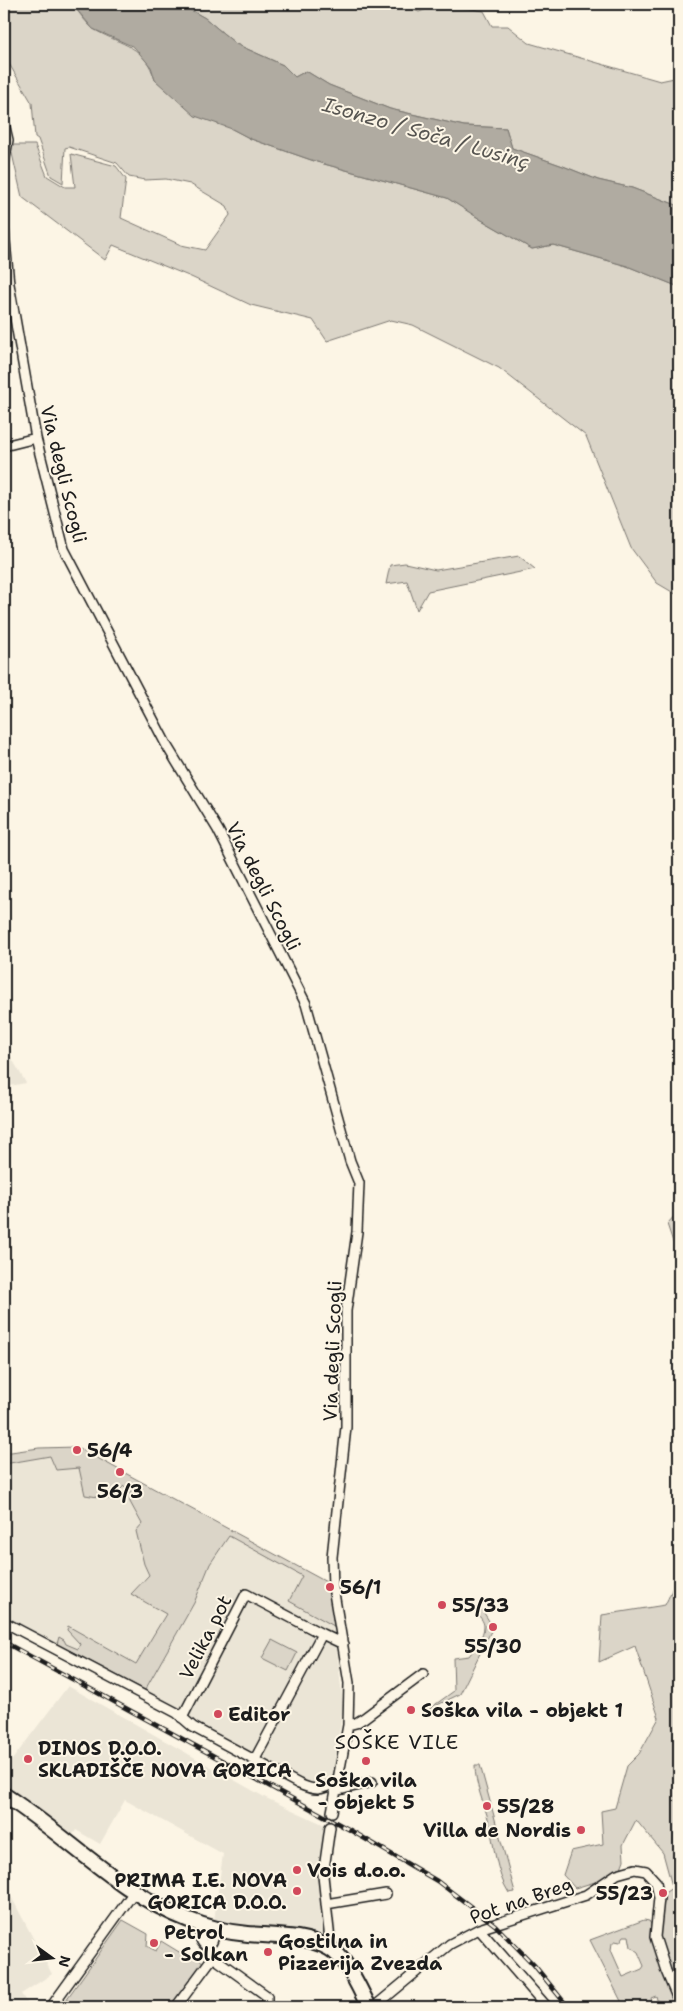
<svg xmlns="http://www.w3.org/2000/svg" width="683" height="2011" font-family="'Shantell Sans',sans-serif">
	<style>
		.built { fill: #ebe5d6 }
		.green { fill: #dbd5c8; stroke: #7c7872; fill-rule: evenodd }
		.water { fill: #b0aba1; stroke: #75726c }
		.lines { fill: none; stroke-linecap: round; stroke-linejoin: round }
		.street-casing { stroke: #1c1c1c; stroke-width: 12 }
		.secondary-casing { stroke: #1c1c1c; stroke-width: 18 }
		.street { stroke: #fcf5e5; stroke-width: 9 }
		.secondary { stroke: #fcf5e5; stroke-width: 14 }
		.rail-casing { stroke: #1c1c1c; stroke-width: 4.5 }
		.rail { stroke: #fcf5e5; stroke-width: 2.5; stroke-dasharray: 8; stroke-linecap: butt }
		.poi-dot { fill: #d1495b; stroke: #fcf5e5; stroke-width: 2 }
		.labels { text-anchor: middle; stroke-width: 4; stroke-linejoin: round; paint-order: stroke }
		.street-label { font-size: 19px; fill: #1c1c1c; stroke: #fcf5e5 }
		.poi-label { font-size: 19px; font-weight: bold; fill: #1c1c1c; stroke: #fcf5e5; text-anchor: start }
		.water-label { font-size: 20px; font-style: italic; fill: #575551; stroke: #fcf5e5 }
		.neighbourhood-label { font-size: 20px; letter-spacing: 1px; fill: #1c1c1c; stroke: #fcf5e5 }
	</style>
	<rect width="100%" height="100%" fill="#fcf5e5"/>
	<filter id="ink" filterUnits="userSpaceOnUse"><feTurbulence type="fractalNoise" baseFrequency=".02" numOctaves="2"/><feDisplacementMap in="SourceGraphic" scale="10" xChannelSelector="R" yChannelSelector="G"/><feConvolveMatrix kernelMatrix="1 2 1 2 8 2 1 2 1" color-interpolation-filters="sRGB"/></filter>
	<g filter="url(#ink)">
		<path class="built" d="M4,1045l22,38 -22,4z
			M50,1456l29,12 19,28 12,3 14,-13 6,4 5,22 7,12 -6,7 8,33 5,11 -11,10 28,29 -29,50 -13,-6 -44,-14 -2,5 -21,-5 -53,-28v-152z
			M229,1536l102,55 12,116 -10,68 -10,11 -15,-4 -114,-56 -16,-17 -33,-19 49,-87 16,-39z
			M68,1686l198,112 61,28 9,7 -7,38 8,66 -12,16 -73,-27 -38,-5 9,-67 -98,-54 -25,44 -24,-14 -4,6 -68,-50v-14l2,-4z
			M4,1883l48,91 -31,20 9,13h-26z"/>
		<path class="green" d="M4,4h68c7,8 15,21 23,26 28,16 50,15 60,50l77,49 19,10 66,23 130,36 33,21 52,30 21,-4 74,21 52,21v309l-22,-13 -26,-35 -45,-112 -87,-68 -86,-43 -22,-5 -64,21 -14,-21 -62,-15 -60,-28 -78,-32 -8,15 -83,-63 -12,-52h25l12,31 18,11h10l-4,-33 45,12 10,13 -5,39 60,27 24,5 25,-35 -3,-9 -37,-22 -24,-5 -21,1 -16,-3 -12,-14 -48,-16 -4,1 -2,35 -12,-7 -13,-37 -3,-2 -3,-34 -24,-41 -4,-4z
			M180,4h174l6,4 43,-3 16,7 21,-8 44,7 8,15h16l21,17 131,38 19,-4v129l-47,-18 -34,-8 -35,-14 -51,-18 -6,-20 -42,-2 -74,-17 -61,-24 -23,-14 -11,6 -12,-12 -47,-21 -31,-26z
			M519,556l16,13 -107,22 -11,19 -10,-29 -21,3 4,-19 15,-2 31,7z
			M679,1211v49l-12,-36z
			M77,1447l253,137 5,35 -1,7 -45,-25 13,-25 -73,-40 -19,28 -16,39 -49,87 -88,-46 2,-7 5,3 2,4 12,5 2,-5 -13,-14 1,-4 68,38 30,-50 -35,-20 18,-19 -5,-11 -8,-33 6,-7 -12,-22v-12l-6,-4 -14,13 -25,-4 -6,-27 -23,2 -6,-14 -46,8v-11l35,-5z
			M679,1552v334h-7l-9,-33 -27,-33 -13,25 1,15 -3,8 -26,14 -20,6 -12,-13 8,-24 32,-7 -2,-33 14,-3 12,-42 12,-12 20,-36 -24,-72 -36,16 3,-47 63,-10c9,-18 14,-33 14,-53z
			M479,1610h3l11,17 -33,67 -31,15 25,-18 -1,-33 16,-2c6,-8 15,-20 15,-30 0,-5 -5,-10 -8,-14z
			M272,1640l25,13 -9,18 -26,-13z
			M475,1765h5l35,127 -6,1c-13,-20 -15,-48 -20,-71 -5,-19 -14,-37 -14,-57z
			M672,1888h7v98l-18,-38 -4,-19 6,-35z
			M123,1920l25,14 -1,12 9,5 5,-10 23,14 14,2 5,6 -29,44h-113z
			M644,1920l5,1 2,3 3,25 23,58h-18l-3,-11 -5,2 3,9h-30l-34,-67zM624,1936h5l2,11 7,5 6,14 -2,3 -19,8 -12,-27 1,-7 3,-2 5,1z"/>
		<path class="water" d="M72,4h108l25,14 31,26 47,21 12,12 11,-6 23,14 61,24 74,17 42,2 6,20 51,18 35,14 34,8 47,18v81l-52,-21 -74,-21 -21,4 -52,-30 -33,-21 -130,-36 -66,-23 -19,-10 -37,-13 -40,-36 -4,-13 -17,-20 -41,-18z"/>
		<g class="lines">
			<defs>
				<path id="street" d="M4,123l4,17 -4,23
					M4,230l5,54 27,154 28,111 103,197 51,84 88,174 44,157 9,22 -2,49 -11,79v116l-14,130 1,30 16,96 -1,42 -16,87
					M4,446l32,-8
					M4,1622l173,91 16,14 106,57c16,7 22,7 37,-2
					M182,1718l64,-124 76,40
					M348,1725l8,-2 8,-5 59,-44
					M255,1759l67,-125 21,10
					M335,1791l37,-9
					M330,1827l-7,49 8,73
					M326,1904l60,-10
					M202,1925c-2,8 -4,14 3,20l7,-3 5,-13
					M479,1929l68,78
					M205,1945l8,12 54,39v6l-1,5
					M51,2007l83,-115
					M176,2007l37,-50
					M374,2007l76,-63 29,-15 107,-34 31,-21 18,-5 11,2 10,11 3,16 -4,39 11,34 13,31"/>
				<path id="secondary" d="M4,1795c63,40 114,98 185,125 19,8 38,12 59,14 27,2 57,1 81,14 18,10 31,42 40,59"/>
			</defs>
			<use href="#street" class="street-casing"/>
			<use href="#secondary" class="secondary-casing"/>
			<use href="#street" class="street"/>
			<use href="#secondary" class="secondary"/>
			<defs>
				<path id="rail" d="M4,1642l346,188 87,51 58,44 39,40 34,42"/>
			</defs>
			<use href="#rail" class="rail-casing"/>
			<use href="#rail" class="rail"/>
		</g>
	</g>
	<g class="poi-dot">
		<circle cx="77" cy="1450" r="5"/>
		<circle cx="120" cy="1472" r="5"/>
		<circle cx="330" cy="1587" r="5"/>
		<circle cx="442" cy="1605" r="5"/>
		<circle cx="493" cy="1627" r="5"/>
		<circle cx="411" cy="1710" r="5"/>
		<circle cx="218" cy="1714" r="5"/>
		<circle cx="28" cy="1759" r="5"/>
		<circle cx="366" cy="1761" r="5"/>
		<circle cx="487" cy="1806" r="5"/>
		<circle cx="581" cy="1830" r="5"/>
		<circle cx="297" cy="1870" r="5"/>
		<circle cx="297" cy="1891" r="5"/>
		<circle cx="663" cy="1893" r="5"/>
		<circle cx="154" cy="1943" r="5"/>
		<circle cx="268" cy="1952" r="5"/>
	</g>
	<g class="labels">
		<g class="street-label">
			<text transform="translate(64 474) rotate(76)" y="7">Via degli Scogli</text>
			<text transform="translate(264 886) rotate(63)" y="7">Via degli Scogli</text>
			<text transform="translate(332 1351) rotate(-88)" y="7">Via degli Scogli</text>
			<text transform="translate(205 1637) rotate(-63)" y="7">Velika pot</text>
			<text transform="translate(521 1900) rotate(-19)" y="7">Pot na Breg</text>
		</g>
		<g class="poi-label">
			<text x="87" y="1457">56/4</text>
			<text x="120" y="1498" text-anchor="middle">56/3</text>
			<text x="340" y="1594">56/1</text>
			<text x="452" y="1612">55/33</text>
			<text x="493" y="1653" text-anchor="middle">55/30</text>
			<text x="421" y="1717">Soška vila - objekt 1</text>
			<text x="228" y="1721">Editor</text>
			<text x="38" y="1755">DINOS D.O.O.<tspan x="38" dy="22">SKLADIŠČE NOVA GORICA</tspan></text>
			<text x="366" y="1787" text-anchor="middle">Soška vila<tspan x="366" dy="22">- objekt 5</tspan></text>
			<text x="497" y="1813">55/28</text>
			<text x="571" y="1837" text-anchor="end">Villa de Nordis</text>
			<text x="307" y="1877">Vois d.o.o.</text>
			<text x="287" y="1887" text-anchor="end">PRIMA I.E. NOVA<tspan x="287" dy="22">GORICA D.O.O.</tspan></text>
			<text x="653" y="1900" text-anchor="end">55/23</text>
			<text x="164" y="1939">Petrol<tspan x="164" dy="22">- Solkan</tspan></text>
			<text x="278" y="1948">Gostilna in<tspan x="278" dy="22">Pizzerija Zvezda</tspan></text>
		</g>
		<g class="water-label">
			<text transform="translate(426 133) rotate(16)" y="7">Isonzo / Soča / Lusinç</text>
		</g>
		<g class="neighbourhood-label">
			<text x="397" y="1749">SOŠKE VILE</text>
		</g>
	</g>
	<rect width="683" height="2011" fill="none" stroke="#fcf5e5" stroke-width="20"/>
	<rect x="10" y="10" width="663" height="1991" fill="none" stroke="#1c1c1c" stroke-width="2" filter="url(#ink)"/>
	<g transform="translate(52 1958) rotate(105)" stroke="#fcf5e5" stroke-width="4" paint-order="stroke">
	<path d="M0-4L9 19L0 12L-9 19Z" fill="#1c1c1c"/>
	<text y="-8" font-size="14" font-weight="bold" text-anchor="middle" fill="#1c1c1c">N</text>
	</g>
</svg>
